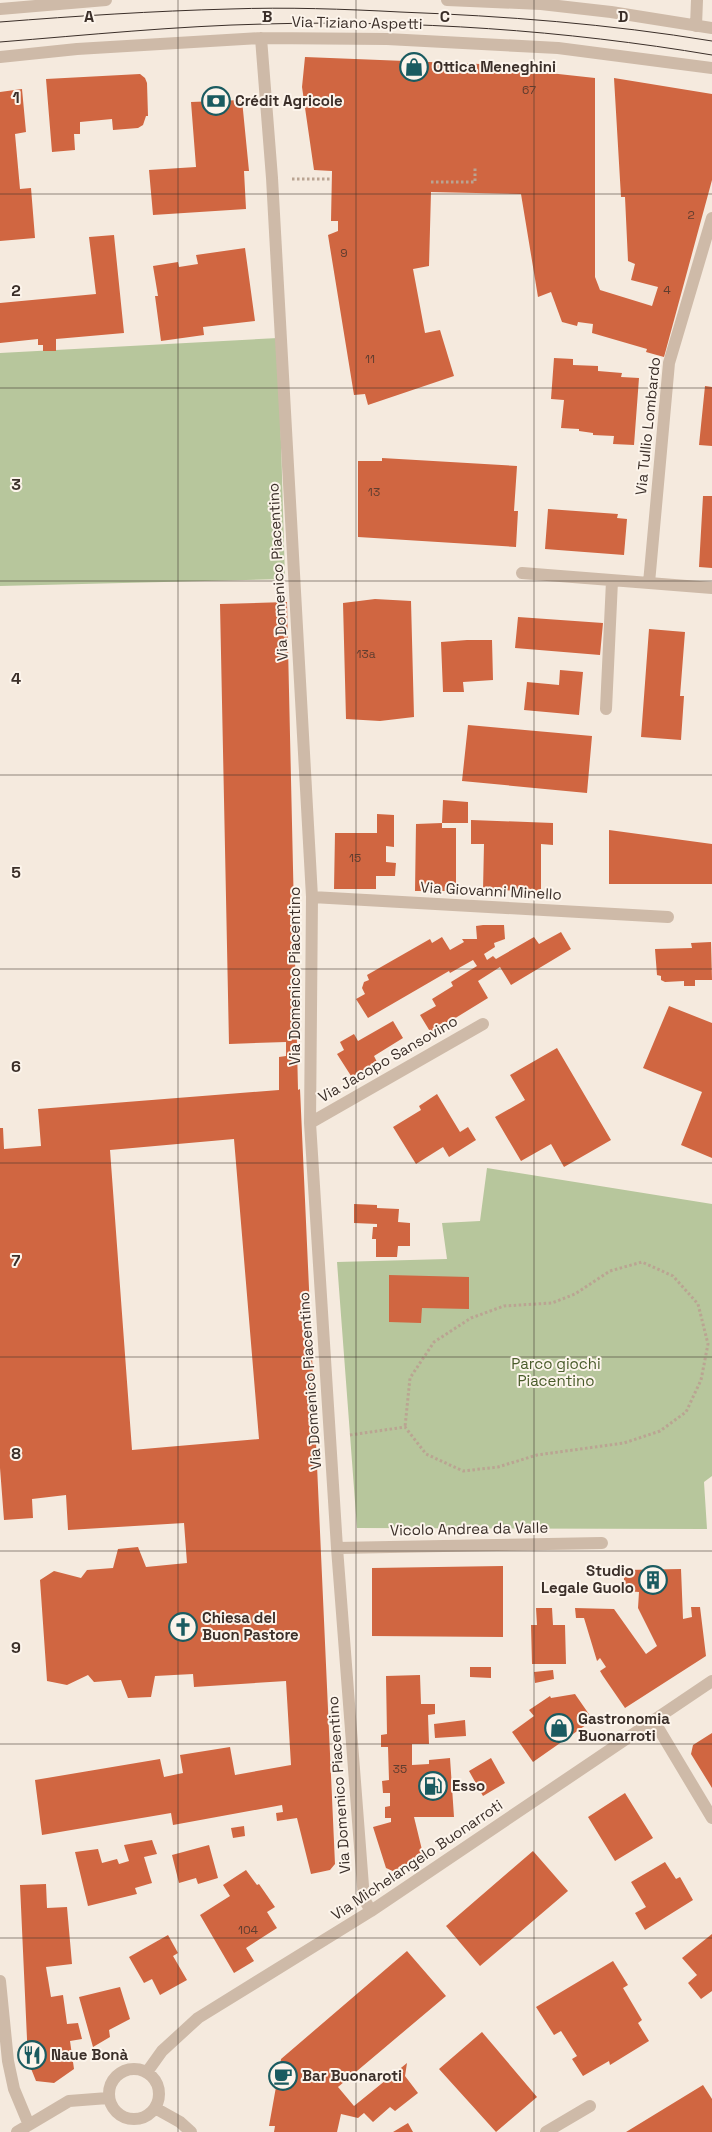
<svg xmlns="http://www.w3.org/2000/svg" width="712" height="2132" font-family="'Space Grotesk',sans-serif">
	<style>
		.green { fill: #b7c69c }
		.building { fill: #d06641; fill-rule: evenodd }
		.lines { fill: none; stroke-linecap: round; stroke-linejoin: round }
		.path { stroke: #baa492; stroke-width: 3; stroke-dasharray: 2.5 2.5; stroke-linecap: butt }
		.minor { stroke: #cebaa8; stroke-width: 12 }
		.tram { stroke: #3b2f29; stroke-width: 1 }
		.grid { fill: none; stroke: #3b2f29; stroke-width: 1; stroke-opacity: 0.55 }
		.labels { text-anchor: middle; stroke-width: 4; stroke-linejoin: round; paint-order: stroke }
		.number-label { font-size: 12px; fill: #603d2f }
		.street-label { font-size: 15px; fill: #3b2f29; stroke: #fcf4eb }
		.poi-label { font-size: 15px; font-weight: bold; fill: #3b2f29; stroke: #fcf4eb; text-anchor: start }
		.park-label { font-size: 15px; fill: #495b2a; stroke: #fcf4eb }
		.grid-label { font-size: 16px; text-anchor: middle; font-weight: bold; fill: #3b2f29; stroke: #fcf4eb; stroke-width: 4; stroke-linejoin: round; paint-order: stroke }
	</style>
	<rect width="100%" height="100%" fill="#f5eade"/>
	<path class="green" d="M278,338l7,241 -285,7v-233z
		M487,1168l225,36v272l-8,6 3,47 -350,-1 -20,-266 110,-3 -5,-36 38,-2z"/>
	<path class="building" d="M305,57l175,7 1,7 24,3 -2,-6 92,10v199l5,13 52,16 6,-19 -27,-7 4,-16 -7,-3 -3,-64h-4l-7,-119 98,16v86l-48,177 -18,-5 1,-3 -55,-16 1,-9 -15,-2 -1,4 -15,-4 -11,-30 -13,5 -17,-103 -90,-2 -2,74 -16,3 12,64 15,-3 14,46 -86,29 -3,-11 -11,1 -26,-160 10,-4v-10h-7l1,-50 -18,-1 -12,-83z
		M140,74l5,4 2,5 1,33h-2l-3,9 -5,3 -25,2 -1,-11 -32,3v12h-6l1,16 -23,2 -6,-73z
		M22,89l4,43 -11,2 5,55 11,-1 4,50 -35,3v-149z
		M242,100l7,71h-5l2,38 -93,6 -4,-45 47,-3 -5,-65z
		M114,235l10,98 -68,6v12h-13v-6h-5v-6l-38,4v-40l96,-9 -7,-57z
		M245,248l10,73 -52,6 1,8 -43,6 -6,-45h3l-5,-30 25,-4 1,5 19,-3 -2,-9z
		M554,358l19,1v6l25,1v5l24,2 -1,4 18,1 -5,67 -21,-1 1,-8 -21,-1v-2l-14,-2v-2l-18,-1 3,-28 -13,-1z
		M705,386l7,1v59l-13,-1z
		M382,458l135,8 -3,45h4l-2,36 -158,-10v-76h24z
		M703,496h9v72l-13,-1z
		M548,509l70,5 -1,4 10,1 -3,36 -79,-6z
		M375,599l36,2 3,116 -34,4 -34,-2 -3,-116z
		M287,602l11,488 2,-1 35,775 -5,6 -19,4 -14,-56 -20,3 -1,-8 7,-1 -1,-7 -109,20 -2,-12 -129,22 -7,-55 125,-21 4,18 19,-4 -3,-18 50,-8 5,28 56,-10 -5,-84 -92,6 -1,-13 -38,2 -4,21 -23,1 -7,-18 -27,2 -6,-7 -21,10 -20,-4 -7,-101 14,-9 27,7 6,-8 26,-2 5,-19 20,-2 8,20 41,-4 -3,-40 -116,7 -2,-35 -34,4 1,19 -29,2 -4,-52v-340h3l1,21 37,-3 -3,-37 241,-19v-33l7,-1v-14l-57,2 -9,-440zM234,1139l25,300 -127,11 -22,-300z
		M518,617l85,6 -3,32 -85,-7z
		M649,629l36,3 -5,64h4l-3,44 -40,-3z
		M467,640h25l1,40 -30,2 1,10h-21l-2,-50z
		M560,670l23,2 -4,43 -55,-5 3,-28 32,3z
		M468,725l124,11 -5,57 -125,-12z
		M443,800l25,2v21h-26z
		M377,814l17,1v32l-8,-1v16l10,1 -1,13h-19v13h-42l1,-56h42z
		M471,820l82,3v22l-12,-1v47l-58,-1 1,-46h-13z
		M442,823v5h14v63h-41l1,-67z
		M609,830l103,14v40h-103z
		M483,925h21l1,14 -11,4 1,4 -11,7 3,6 6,-4 3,3 38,-22 5,7 22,-12 10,17 -60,36 -11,-18 -22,14 10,17 -57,35 -11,-18 16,-9 -4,-7 21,-13 -2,-4 26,-16 -4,-6 -23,13 -1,-2 -81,47 -12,-19 9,-5 -3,-6 2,-6 5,-2 -2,-5 63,-36 2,4 10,-6 8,13 14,-8 -2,-3h15l-1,-13z
		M711,942l1,38h-17v6h-11v-5l-19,1 -4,-2v-4l-4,-1 -2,-26 37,-1 -1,-5z
		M669,1006l43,17v135l-31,-13 21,-53 -59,-24z
		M393,1021l10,17 -29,18 4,8 -25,15 -16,-25 7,-4 -4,-8 14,-8 4,7z
		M557,1048l54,92 -47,27 -13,-23 -30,17 -26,-44 30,-17 -15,-25z
		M437,1094l23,38 8,-5 8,13 -27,17 -6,-10 -27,17 -23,-37 28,-17 -2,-4z
		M354,1204l23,1v3l22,1 -1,13 12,1v23h-12l-1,11h-21v-18h-4l1,-12h4v-3l-23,-1z
		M389,1275l80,2v32l-47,-1 -1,15 -32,-1z
		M503,1566v71l-131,-1v-68z
		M681,1569l2,50 9,-2 -1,-10h9l6,49 -81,52 -22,-32 -3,-5 6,-4 -6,-9 -3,3 -13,-43h-8l-1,-10 39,1 32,45 11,-8 -19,-38 1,-16 -15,-1v-21z
		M536,1608h16l1,17h12l1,39h-34l-1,-39h6z
		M470,1667h21v11l-21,-1z
		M553,1670l1,9 -19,4 -1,-11z
		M420,1675l1,29h14v10l-7,1 1,29h-17v21l17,-1v-4l21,-2 4,59h-40l9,37 -28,18 -9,-4 -13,-41 18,-5v-4h-6v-11l5,-1v-13h-7l-1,-12 7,-1 -1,-33h-7v-12l6,-1 -1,-58z
		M575,1694l18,26 -60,42 -21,-30 22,-16 -5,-6 21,-14 1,2z
		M465,1720l1,16 -31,2 -1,-14z
		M712,1733v55l-21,-34 2,-9z
		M491,1758l14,25 -22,13 -14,-25z
		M625,1793l28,45 -38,23 -27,-44z
		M244,1826l1,10 -12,2 -2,-10z
		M152,1840l5,14 -13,3 8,26 -17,5 2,6 -49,12 -13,-54 23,-3 4,14 15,-4 2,5 10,-3 -5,-16z
		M209,1845l9,33 -20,6 -2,-6 -17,5 -7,-28z
		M533,1851l35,40 -88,75 -34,-40z
		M665,1862l11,17 4,-2 13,23 -48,30 -10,-17 11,-6 -15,-25z
		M246,1870l11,15 2,-1 16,23 -8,5 10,16 -31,20 8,13 -20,12 -34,-58 30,-19 -7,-11z
		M46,1884l1,24 20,-1 5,57 -26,3 5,30 12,-2 4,29 11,-1 4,16 -12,2 4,28 -20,14 -18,-2 -8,-20 -8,-176z
		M712,1934v57l-11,8 -13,-16 9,-8 -15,-17z
		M168,1935l10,18 -5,3 14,24 -27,15 -8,-16 -8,4 -15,-26z
		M407,1951l39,45 -108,91 16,19 53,-43 -2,13 13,17 -23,18 -5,-4 -17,15 -9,-9 -6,5 -17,-4 -4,18h-63l1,-6h-6l12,-67z
		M613,1961l15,24 -5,3 19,32 -4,3 11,18 -39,24 -1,-4 -26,15 -11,-17 5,-3 -16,-25 -7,4 -18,-28z
		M120,1987l10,32 -21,11 1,7 -17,10 -14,-50z
		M482,2032l55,65 -41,35 -57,-63z
		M703,2085l9,14v33h-86z
		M408,2123l5,9h-20z"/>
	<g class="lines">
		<path class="path" d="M292,179h40
			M431,182h44v-16
			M350,1435l55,-8 21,27 37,17 35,-4 39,-12 87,-12 36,-12 26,-19 15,-32 7,-36 -10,-40 -25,-28 -31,-14 -32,9 -35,23 -23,9 -48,3 -33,12 -37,24 -24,36 -5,49"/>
		<path class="minor" d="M447,0l94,4 70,8 101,16
			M0,9l106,-9
			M696,26l1,-26
			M261,38l11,140 40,719 -2,226 27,425 27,351 7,12
			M0,57l77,-8 184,-11 126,1 171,9 154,20
			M522,573l127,10 20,-220 43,-145
			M649,583l63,5
			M606,709l6,-128
			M312,897l356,20
			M310,1123l173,-99
			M337,1548l265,-5
			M654,1721l58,97
			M0,1981l8,80 6,28 15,36
			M109 2094a25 25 0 1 1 50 0a25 25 0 1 1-50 0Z
			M147,2072l15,-21 36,-33 173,-107 341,-230
			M155,2108l25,14 11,10
			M17,2132l52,-31 39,-3
			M546,2132l44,-26"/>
		<path class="tram" d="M0,22c77,-6 153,-11 230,-13 57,-2 114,0 170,3 105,4 209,12 312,29
			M0,42c88,-7 176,-16 264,-18 149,-4 300,6 448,31"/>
	</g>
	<path class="grid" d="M178,0v2132M356,0v2132M534,0v2132M0,194h712M0,388h712M0,581h712M0,775h712M0,969h712M0,1163h712M0,1357h712M0,1551h712M0,1744h712M0,1938h712"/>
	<defs>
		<symbol id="shop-ring" viewBox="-11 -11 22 22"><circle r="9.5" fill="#fcf4eb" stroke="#1a5b60" stroke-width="1.5"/><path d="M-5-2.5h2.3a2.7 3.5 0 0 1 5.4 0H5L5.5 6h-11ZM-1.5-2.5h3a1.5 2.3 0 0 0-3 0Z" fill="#1a5b60"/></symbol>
		<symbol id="bank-ring" viewBox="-11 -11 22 22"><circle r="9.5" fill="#fcf4eb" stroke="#1a5b60" stroke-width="1.5"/><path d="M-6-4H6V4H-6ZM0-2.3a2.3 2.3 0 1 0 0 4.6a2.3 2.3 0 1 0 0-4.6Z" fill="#1a5b60"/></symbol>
		<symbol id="building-ring" viewBox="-11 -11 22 22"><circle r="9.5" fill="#fcf4eb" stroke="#1a5b60" stroke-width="1.5"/><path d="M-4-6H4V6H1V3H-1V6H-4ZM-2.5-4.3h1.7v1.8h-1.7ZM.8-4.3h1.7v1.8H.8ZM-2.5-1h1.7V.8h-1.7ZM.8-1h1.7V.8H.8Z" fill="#1a5b60"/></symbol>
		<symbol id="church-ring" viewBox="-11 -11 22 22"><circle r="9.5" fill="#fcf4eb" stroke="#1a5b60" stroke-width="1.5"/><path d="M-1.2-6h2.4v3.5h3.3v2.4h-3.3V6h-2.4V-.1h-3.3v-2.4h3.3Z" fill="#1a5b60"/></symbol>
		<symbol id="fuel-ring" viewBox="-11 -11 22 22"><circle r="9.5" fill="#fcf4eb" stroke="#1a5b60" stroke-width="1.5"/><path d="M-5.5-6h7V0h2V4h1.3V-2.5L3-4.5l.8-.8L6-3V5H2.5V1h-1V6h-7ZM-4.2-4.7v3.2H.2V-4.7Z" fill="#1a5b60"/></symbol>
		<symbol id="restaurant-ring" viewBox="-11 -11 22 22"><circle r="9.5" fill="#fcf4eb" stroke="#1a5b60" stroke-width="1.5"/><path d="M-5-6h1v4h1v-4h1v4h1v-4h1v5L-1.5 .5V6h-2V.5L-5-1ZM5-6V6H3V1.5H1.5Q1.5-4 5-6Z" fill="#1a5b60"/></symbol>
		<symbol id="cafe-ring" viewBox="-11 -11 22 22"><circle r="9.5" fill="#fcf4eb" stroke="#1a5b60" stroke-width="1.5"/><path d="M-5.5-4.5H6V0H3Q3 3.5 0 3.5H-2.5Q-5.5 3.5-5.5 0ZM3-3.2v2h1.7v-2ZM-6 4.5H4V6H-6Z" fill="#1a5b60"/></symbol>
	</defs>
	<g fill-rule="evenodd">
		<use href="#shop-ring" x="398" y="51" width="32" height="32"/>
		<use href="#bank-ring" x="200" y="85" width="32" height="32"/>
		<use href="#building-ring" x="637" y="1564" width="32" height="32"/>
		<use href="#church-ring" x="167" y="1611" width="32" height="32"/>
		<use href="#shop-ring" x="543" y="1712" width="32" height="32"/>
		<use href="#fuel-ring" x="417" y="1770" width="32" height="32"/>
		<use href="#restaurant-ring" x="16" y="2039" width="32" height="32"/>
		<use href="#cafe-ring" x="267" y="2060" width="32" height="32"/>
	</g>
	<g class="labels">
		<g class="number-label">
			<text x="529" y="94">67</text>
			<text x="691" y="219">2</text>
			<text x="344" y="257">9</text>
			<text x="667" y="294">4</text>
			<text x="370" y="363">11</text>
			<text x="374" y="496">13</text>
			<text x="366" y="658">13a</text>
			<text x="355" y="862">15</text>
			<text x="400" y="1773">35</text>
			<text x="248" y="1934">104</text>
		</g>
		<g class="street-label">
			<text transform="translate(357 23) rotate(1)" y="5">Via Tiziano Aspetti</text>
			<text transform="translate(648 426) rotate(-84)" y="5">Via Tullio Lombardo</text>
			<text transform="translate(278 572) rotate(-93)" y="5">Via Domenico Piacentino</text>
			<text transform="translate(491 891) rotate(3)" y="5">Via Giovanni Minello</text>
			<text transform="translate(295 976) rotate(-90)" y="5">Via Domenico Piacentino</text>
			<text transform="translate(388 1059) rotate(-30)" y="5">Via Jacopo Sansovino</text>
			<text transform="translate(310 1381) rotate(-94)" y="5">Via Domenico Piacentino</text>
			<text transform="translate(469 1529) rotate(-1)" y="5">Vicolo Andrea da Valle</text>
			<text transform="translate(339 1785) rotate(-94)" y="5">Via Domenico Piacentino</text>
			<text transform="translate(417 1860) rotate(-34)" y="5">Via Michelangelo Buonarroti</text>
		</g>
		<g class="poi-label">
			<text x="433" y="72">Ottica Meneghini</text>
			<text x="235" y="106">Crédit Agricole</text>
			<text x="634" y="1576" text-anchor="end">Studio<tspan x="634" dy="17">Legale Guolo</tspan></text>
			<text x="202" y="1623">Chiesa del<tspan x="202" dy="17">Buon Pastore</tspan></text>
			<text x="578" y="1724">Gastronomia<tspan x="578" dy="17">Buonarroti</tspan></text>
			<text x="452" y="1791">Esso</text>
			<text x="51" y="2060">Naue Bonà</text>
			<text x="302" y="2081">Bar Buonaroti</text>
		</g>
		<g class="park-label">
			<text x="556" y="1369">Parco giochi<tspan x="556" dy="17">Piacentino</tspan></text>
		</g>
	</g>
	<g class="grid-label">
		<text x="89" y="22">A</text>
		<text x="267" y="22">B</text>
		<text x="445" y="22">C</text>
		<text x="623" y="22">D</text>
		<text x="16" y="103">1</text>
		<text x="16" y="296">2</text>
		<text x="16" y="490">3</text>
		<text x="16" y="684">4</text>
		<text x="16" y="878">5</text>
		<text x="16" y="1072">6</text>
		<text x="16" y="1266">7</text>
		<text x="16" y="1459">8</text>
		<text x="16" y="1653">9</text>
	</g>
</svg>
